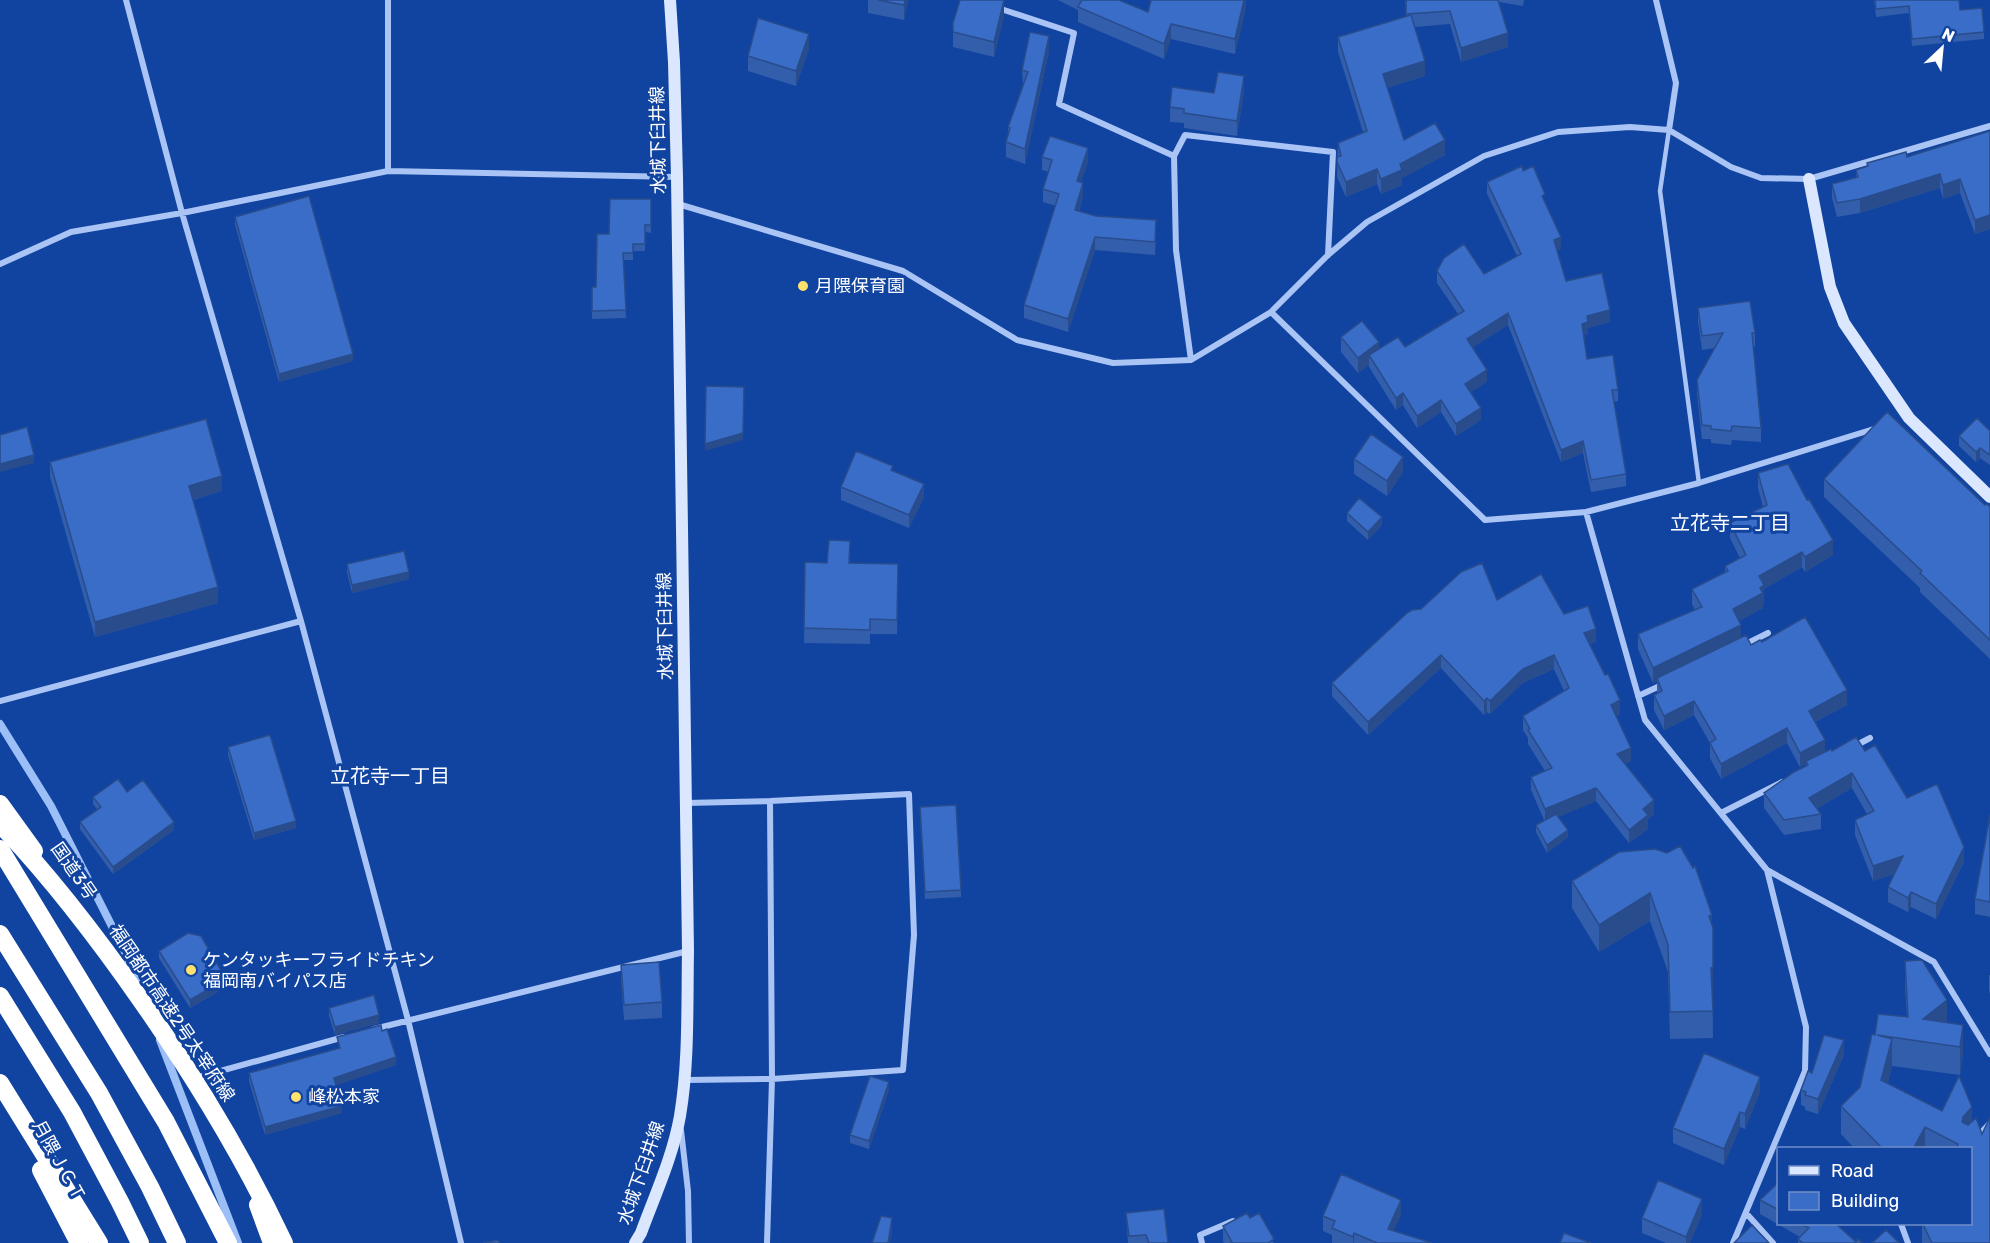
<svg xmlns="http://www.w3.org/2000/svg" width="1990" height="1243" font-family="Rubik,'Noto Sans JP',sans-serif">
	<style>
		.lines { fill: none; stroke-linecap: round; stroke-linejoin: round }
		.stream { stroke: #9cbff8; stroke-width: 8 }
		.lane { stroke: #aac5f5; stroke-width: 4.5 }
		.street { stroke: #aac5f5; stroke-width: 6 }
		.secondary { stroke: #dae7fe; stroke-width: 12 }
		.highway { stroke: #fff; stroke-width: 18 }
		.highway-bridge { stroke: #fff; stroke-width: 18 }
		.wall { fill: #325eac }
		.shaded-wall { fill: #294c8c }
		.building { fill: #3a6dc8; stroke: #294c8c; stroke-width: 1.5 }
		.poi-dot { fill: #ffe16e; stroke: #1144a0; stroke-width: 2 }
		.labels { text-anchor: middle; stroke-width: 6; stroke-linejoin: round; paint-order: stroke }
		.street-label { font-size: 18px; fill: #fff; stroke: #1144a0 }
		.poi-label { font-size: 18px; fill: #fff; stroke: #1144a0; text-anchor: start }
		.neighbourhood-label { font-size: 20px; fill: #fff; stroke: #1144a0 }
	</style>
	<rect width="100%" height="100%" fill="#1144a0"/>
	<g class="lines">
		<path class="stream" d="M0,724l51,82 75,148 12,30
			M160,1040l78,203"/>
		<path class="lane" d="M1669,130l-9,61 39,292"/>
		<path class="street" d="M126,0l56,213 119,408 107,399 53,223
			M1656,0l20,83 -7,47
			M998,8l76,25 -15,71 115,52 11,-21 148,17 -5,103
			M1174,156l2,94 15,110
			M388,171v-171
			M678,204l225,67 114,69 96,23 78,-3 80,-48 57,-57 39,-33 117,-66 74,-24 72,-5 39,3 62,37 30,11 48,1 181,-53
			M0,264l71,-32 111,-19 206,-42 289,6
			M1271,312l214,208 101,-8 113,-29 178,-55
			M1586,512l59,208 122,150 167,92 56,92
			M1744,645l24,-12
			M1638,696l24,-11
			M0,701l301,-80
			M1853,747l17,-9
			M1721,813l61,-31
			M374,1029l314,-78
			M195,1078l149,-41
			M685,1080l87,-1 131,-9 11,-135 -5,-141 -139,7 -84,2
			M681,1130l7,61 1,52
			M1967,1148l23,-25
			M1746,1213l27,30
			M1901,1224l7,19
			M767,1243l5,-164 -2,-278
			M1202,1243l-2,-8 33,-14
			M1733,1243l72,-172 1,-44 -39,-157"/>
		<path class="secondary" d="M1809,179l21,108 14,36 65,95 81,79
			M635,1243l6,-10c14,-38 32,-77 39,-117 9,-54 7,-110 8,-165l-11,-774 -3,-115 -4,-62"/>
		<path class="highway" d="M0,804l34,47
			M0,849l166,273 62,121
			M0,934l99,159 51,94 27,56
			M0,996l72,116 48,90 20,41
			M0,1083l99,160
			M41,1170l38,73
			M258,1205l14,38"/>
		<path class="highway-bridge" d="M0,824c53,55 99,116 143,179 53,76 101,155 141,240"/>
	</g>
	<path class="wall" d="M868,0h40l-4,20 -36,-7z
		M1058,0h61l29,12 98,-12v7l-11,47 -64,-15 -7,20 -86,-37v-12z
		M1405,0h119l-1,6 -24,-4 9,45 -47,15 -11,-38 -35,3 10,49 -38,12 17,52 41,15 -43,23v7l-21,9 -4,-10 -31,13 -9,-20 1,-34 25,-11 -25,-80v-15l68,-20z
		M1874,0h85l1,10 24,22v7l-72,7 -3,-33 -33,4z
		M1004,15l-10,42 -41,-10v-24z
		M809,49l-13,37 -48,-15v-15z
		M1049,51l-24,113 -19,-7v-15l2,-6v-9l15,-41 -1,-16z
		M1244,91l-7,45 -53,-8v-5l-14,-1v-15l44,-14z
		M1990,131v98l-15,5 -15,-41 -17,6 -3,-11 -80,25 -23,4 -5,-19v-14l24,-6v-8l11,-3v-4l40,-6z
		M1042,157l46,4 -7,21 2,14 -4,15 77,22 -1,22 -60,-5 -27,82 -44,-14v-13l32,-99 -13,-4v-13l6,-17 -7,-2z
		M1523,171l22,30 16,48 -4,1 9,31 44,41 -22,6v6l-4,1 3,24 31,31v11l-4,1 12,72v12l-35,6 -8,-39 -22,9 -53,-137 -35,22 14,35 -17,10 11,28 -25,16 -15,-24 -24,16 -14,-23 -7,5 -27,-43v-2l-11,8 -17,-21v-15l38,12 26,-2 53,-33 -21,-31v-12l47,3 33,-18 -30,-62v-12z
		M651,199v34l-6,-1v19h-12v9h-10l3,58 -34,1v-32h4l13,-53z
		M235,217l118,144 -74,21 -44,-157z
		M1698,308l57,25v14h-2l8,81v14l-29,-2 -1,5 -20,-2v-4h-9l-5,-45v-14l18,-32 -13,2 -4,-29z
		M1990,431v34l-10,-7 -4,4 -17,-16v-10z
		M1354,459l49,13 -16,24 -33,-22z
		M50,462l172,29 -29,9 25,103 -123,34 -45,-160z
		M893,471l31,26 -15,31 -68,-28v-13z
		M1758,473l75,82 -28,17 -3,-5 -38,22 -1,19 -24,13 2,16 10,8 96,60 -32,17 10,30 40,-1 99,111 -28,57 -25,-12 -3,5 -20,-10v-15l6,-13 -21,7 -18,-46v-15l12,-6 -15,-26 -36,21 5,5v15l-37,6 -20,-27v-15l42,-27v-2l-6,3 -13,-24 -66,36 -11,-21v-15l-16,-28 -30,15 -10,-20v-15l3,-1v-13l-4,2 -15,-34v-15l57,-24 -3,-6v-15l33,-17v-6l15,-8 -10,-20v-15l33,-16 -5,-19z
		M1824,479l161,26 5,2v152l-70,-67v-4l-96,-91z
		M1347,513l35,12 -14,15 -21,-19z
		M850,555v8l48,1 -1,70h-27v10l-66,-1 1,-81 22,1z
		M347,564l62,15 -57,14 -5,-21z
		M1497,600l67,14 32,28 -6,2 30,70 -4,2 15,45 -6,3 29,50 -6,5v10l-19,14 -33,-42 -38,16 10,20 -21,16 -11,-21v-7l8,-5 -13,-30v-13l14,-6 -17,-27v-6l-5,-8v-14l41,-25 -10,-22 -31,14 -33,31 -3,-2 -3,3 -43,-47 -73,67 -36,-39v-13z
		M228,747l68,81 -42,12 -26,-85z
		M127,792l47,38 -61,44 -33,-45v-7l17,-13 -4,-5v-7z
		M920,807l41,83v7l-36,2z
		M1990,815v102l-15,-3v-15z
		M1619,852l93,74 1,112 -43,1 -2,-67 -18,-51 -51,31 -27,-44v-27z
		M159,951l64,30 -2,9 -31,18 -31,-50z
		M1905,961l42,62 16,30 -3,22 -68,-9 -4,17 54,28 30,11 10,12 8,109h-68v-19h49v-75h-116l-14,-15v-28l19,-19 15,-52 32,-18 -2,-28z
		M621,965l41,37v16l-38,2 -3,-40z
		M1989,975h1v20l-1,-5z
		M329,1008l50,15 -44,12 -6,-19z
		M382,1031l14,34 -60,20 6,28 -77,22 -16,-54v-8l90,-25 -2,-11z
		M1844,1055l-26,59 -13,-4v-3l-4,-2v-15l11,-17z
		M889,1090l-20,59 -19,-6v-8z
		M1760,1092l-15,37 -5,-2 -16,38 -51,-22v-15z
		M1779,1182v42h57l20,18 6,1h-64v-4l2,-2 -40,-23v-14z
		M1126,1213l42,30h-40z
		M1702,1214l-12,29h-24l-24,-10v-15z
		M1401,1215l-8,16 39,12h-100v-8l-9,-4v-15z
		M1250,1218l24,25h-50l-1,-2v-15z"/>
	<path class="shaded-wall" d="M905,0h3l-4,20v-15z
		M1004,0v15l-10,42v-15z
		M1244,0h2v7l-11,47v-15z
		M1171,24v15l-7,20v-15z
		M1508,33v14l-47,15v-14z
		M809,34v15l-13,37v-15z
		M1049,36v15l-24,113v-15z
		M1425,61v15l-42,13v-15z
		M1244,76v15l-7,45v-15z
		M1445,140v15l-43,23v7l-21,9v-15l19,-15z
		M1088,148v13l-11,33v-13z
		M1377,169v15l-31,13v-15z
		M1940,174v14l-80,25v-14z
		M1960,179v14l-17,6v-14z
		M1083,183v13l-8,27v-13z
		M1990,215v14l-15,5v-14z
		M1095,237v13l-27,82v-13z
		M1561,237v12l-7,3v-12z
		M1610,310v12l-22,6v6l-6,2v-12l5,-8z
		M1508,313v12l-41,26v-12z
		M1379,342v15l-10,-2v10l-11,8v-15z
		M353,354v7l-74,21v-8z
		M1487,370v12l-22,14v-12z
		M744,387l-1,53 -38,11v-7z
		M1403,393v12l-7,5v-12z
		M1441,400v12l-24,16v-12z
		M1481,408v12l-25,16v-12z
		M1583,441v12l-22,9v-12z
		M1980,448v10l-4,4v-10z
		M34,455v8l-34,9v-8z
		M1403,457v15l-16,24v-15z
		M222,476v15l-33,10v-15z
		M924,484v13l-15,31v-13z
		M1382,517v8l-14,15v-8z
		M1833,540v15l-28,17v-15z
		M1802,552v15l-38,22 -1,19 -30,16v-15l26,-33z
		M409,572v7l-57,14v-8z
		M218,587v16l-123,34v-15z
		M1741,625v15l-84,38v3l-4,2v-15z
		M1596,629v13l-12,4v-13z
		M1441,655v13l-73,67v-13z
		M1554,655v14l-31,14 -33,31v-13l33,-32z
		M1847,690v15l-38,20v-14z
		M1487,698v14l-3,3v-14z
		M1620,700v14l-9,4v-13z
		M1694,701v14l-30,15v-14z
		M1787,728v15l-66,36v-15z
		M1825,740v15l-19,6v3l-6,3v-14z
		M1631,748v13l-14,7v-14z
		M1852,773v15l-43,25v-15z
		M1596,788v13l-51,22v-14z
		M1654,800v14l-6,5v10l-19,14v-13l14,-21z
		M296,821v7l-42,12v-7z
		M174,822v8l-61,44v-7z
		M1568,830v7l-21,16v-8z
		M1964,847v15l-28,57v-15z
		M1903,856v15l-30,10v-15z
		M1911,892v15l-3,5v-14z
		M1650,893v28l-51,31v-27z
		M1712,915v27l-3,-26z
		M1713,967v27l-2,2v-28z
		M223,974v7l-2,9 -31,18v-8z
		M1947,1000v28l-24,-9z
		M379,1015v8l-44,12v-8z
		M1963,1025v28l-3,22v-28z
		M1892,1039v28l-11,41v-28z
		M1844,1040v15l-26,59v-15z
		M396,1057v8l-62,21v-8z
		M1760,1077v15l-15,37v-15z
		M889,1082v8l-20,59v-8z
		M342,1106v7l-77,22v-8z
		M1972,1107v28l-10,14 1,-32z
		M1740,1112v15l-16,38v-16z
		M1925,1127v22h-12z
		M1702,1199v15l-12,29h-4v-6z
		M1401,1200v15l-13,28v-14z
		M892,1218v15l-2,10h-2z
		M1354,1233v10h-1v-6z"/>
	<path class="building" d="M878,0h27l-1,5z
		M960,0h44l-10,42 -41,-10v-9z
		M1082,0h37l29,12 3,-12h93l-9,39 -64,-15 -7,20 -86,-37z
		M1406,0h92l10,33 -47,15 -11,-37 -44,3z
		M1875,0h84l1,10 22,-2 2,24 -72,7 -3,-33 -33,3z
		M1411,15l14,46 -42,13 21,66 31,-17 10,17 -45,24 2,6 -21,9 -4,-10 -31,13 -9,-20v-5l4,-1 -3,-13 29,-12 -29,-94z
		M758,18l51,16 -13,37 -48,-15z
		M1030,32l19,4 -24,113 -19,-7 4,-14 -2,-1 20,-55 -6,-2z
		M1218,72l26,4 -7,45 -53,-8v-4l-14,-2 2,-20 42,6z
		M1990,131v84l-15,5 -15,-41 -17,6 -3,-11 -80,25 -23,4 -5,-19 26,-7 -2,-7 12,-4 -1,-3 39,-11 1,5z
		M1050,136l38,12 -11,33 6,2 -8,27 21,6 60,4 -1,22 -60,-5 -27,82 -44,-14 35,-111 -16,-5 9,-29 -10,-3z
		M1522,166l1,5 10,-5 12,28 -3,2 19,41 -7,3 12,41 36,-8 8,37 -23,6 1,6 -6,2 5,35 26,-4 5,35h-6l14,84 -35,6 -8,-39 -22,9 -53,-137 -41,26 20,31 -22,14 16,24 -25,16 -15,-24 -24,16 -14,-23 -7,5 -27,-43 29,-18 7,10 59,-36 -27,-40 7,-13 20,-14 20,30 37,-20 -34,-72z
		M309,196l44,158 -74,20 -44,-157z
		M610,199h41v26h-6v19h-12v9h-10l3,57 -34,1v-24h4l1,-53h12z
		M1750,301l5,32h-3l9,95 -29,-2 -1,5 -20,-2v-3l-9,-1 -5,-45 26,-47 -21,3 -4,-28z
		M1362,321l17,21 -21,16 -17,-21z
		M706,386l38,1 -1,46 -38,11z
		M1887,412l98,93 2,-1 3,3v133l-70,-67 2,-2 -98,-92z
		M1977,418l13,13v24l-10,-7 -4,4 -17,-16z
		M206,419l16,57 -33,10 29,101 -123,35 -45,-160z
		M27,427l7,28 -34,9v-29z
		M1371,434l32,23 -16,24 -33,-22z
		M856,451l37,15 -2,4 33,14 -15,31 -68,-28z
		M1788,464l19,36 2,-1 24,41 -28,17 -3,-5 -43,24 5,9 -4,3 3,5 -30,16 8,16 -88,43 -15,-34 64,-27 -10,-18 36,-18 -3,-5 21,-11 -16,-32 37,-18 -9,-32z
		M1359,498l23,19 -14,15 -21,-19z
		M829,540l21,1 -1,22 49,1 -1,56 -27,-1v11l-66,-2 1,-66 22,1z
		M404,551l5,21 -57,13 -5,-21z
		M1482,563l15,37 44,-26 23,40 24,-8 8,23 -12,4 21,42 3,-1 12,26 -9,5 20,43 -14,6 37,46 -11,9 5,6 -19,15 -33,-42 -51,21 -14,-32 21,-9 -24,-38 2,-1 -7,-13 46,-28 -15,-33 -31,14 -33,32 -3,-3 -3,3 -43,-46 -73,67 -36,-39 75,-70 5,-3 9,-1 40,-37z
		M1805,617l42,73 -38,21 16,29 -25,13 -13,-25 -66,36 -11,-21 6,-4 -22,-38 -30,15 -10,-21 8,-4 -5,-13 89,-43 5,10 9,-5 2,2z
		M270,735l26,86 -42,12 -26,-86z
		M1856,737l9,14 10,-6 32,53 30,-14 27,63 -28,57 -25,-12 -3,6 -20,-11 15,-31 -30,10 -18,-46 19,-9 -22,-38 -43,25 12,16 -37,6 -20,-27 30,-21 14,-7 -2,-4 25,-12 1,2z
		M118,779l9,13 16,-12 31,42 -61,45 -33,-45 21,-15 -8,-10z
		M956,805l5,85 -36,2 -5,-85z
		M1556,814l12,16 -21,15 -11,-20z
		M1990,815v87l-15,-3z
		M1680,846l13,22 2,-2 17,49 -3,1 4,12v39l-2,1 2,43 -43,1 -2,-67 -18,-52 -51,32 -27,-44 47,-29 36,-3 12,4z
		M188,933l13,3 22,38 -2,8 -31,18 -31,-49z
		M1922,960l25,40 -24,19 40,6 -3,22 -83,-12 15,4 -11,41 61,31 17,-35 13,31 -9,10 -1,5 6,3 8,-7 6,16 8,-17v126h-58l-9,-19h48v-75h-15l2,-5 -33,-17 -12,22h-30l-42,-43 19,-19 12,-53 3,1 3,-21 30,3 -3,-56z
		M659,962l3,40 -38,3 -3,-40z
		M374,995l5,20 -44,12 -6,-19z
		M381,1025l1,6 5,-2 9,28 -62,21 8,28 -77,21 -16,-54 91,-25 -3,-11z
		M1824,1035l20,5 -26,59 -13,-4 1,-3 -5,-2 7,-19 4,2z
		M1704,1053l56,24 -15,37 -5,-2 -16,37 -51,-21z
		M870,1076l19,6 -20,59 -19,-6z
		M1341,1174l60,26 -13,29 44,14h-55l-23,-10 -1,4 -21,-9 3,-7 -12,-5z
		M1658,1180l44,19 -16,38 -44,-19z
		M1779,1182v28l-19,-10z
		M1164,1209l4,34h-19l-3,-8 -17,1 -3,-23z
		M1247,1213l3,5 9,-5 15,26 -6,4h-38l2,-1 -9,-16z
		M881,1216l11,2 -4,25h-16z
		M1801,1224h35l20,18 2,-3 4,4h-59l-5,-4 11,-11z
		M1752,1225l17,18h-35z
		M1886,1230l13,13h-27z
		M1564,1233l27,10h-31z
		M498,1240l1,3h-16z"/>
	<g class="poi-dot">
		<circle cx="803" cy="286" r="6"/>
		<circle cx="191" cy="970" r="6"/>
		<circle cx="296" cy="1097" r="6"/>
	</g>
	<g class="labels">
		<g class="street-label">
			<text transform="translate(658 140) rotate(-91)" y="6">水城下臼井線</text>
			<text transform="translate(665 626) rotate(-91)" y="6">水城下臼井線</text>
			<text transform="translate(74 871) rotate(55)" y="6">国道3号</text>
			<text transform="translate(172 1013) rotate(56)" y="6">福岡都市高速2号太宰府線</text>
			<text transform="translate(59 1161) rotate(61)" y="6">月隈ＪＣＴ</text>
			<text transform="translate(641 1173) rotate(-71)" y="6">水城下臼井線</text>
		</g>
		<g class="poi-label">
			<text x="815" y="292">月隈保育園</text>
			<text x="203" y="966">ケンタッキーフライドチキン<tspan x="203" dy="21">福岡南バイパス店</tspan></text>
			<text x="308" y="1103">峰松本家</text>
		</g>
		<g class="neighbourhood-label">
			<text x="1730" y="530">立花寺二丁目</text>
			<text x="390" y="783">立花寺一丁目</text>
		</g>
	</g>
	<rect x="1777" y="1147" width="195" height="78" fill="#1144a0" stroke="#708fc6" stroke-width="1.5"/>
	<rect x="1789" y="1166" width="30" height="9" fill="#dae7fe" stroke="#708fc6" stroke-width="1.5"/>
	<text x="1831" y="1177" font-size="18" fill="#ffffff">Road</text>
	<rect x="1789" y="1192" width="30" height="18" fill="#3a6dc8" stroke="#708fc6" stroke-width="1.5"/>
	<text x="1831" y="1207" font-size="18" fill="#ffffff">Building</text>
	<g transform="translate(1942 48) rotate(26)" stroke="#1144a0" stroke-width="4.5" paint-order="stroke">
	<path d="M0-4.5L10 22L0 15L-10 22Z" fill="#ffffff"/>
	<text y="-9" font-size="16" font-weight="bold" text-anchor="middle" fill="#ffffff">N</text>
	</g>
</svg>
